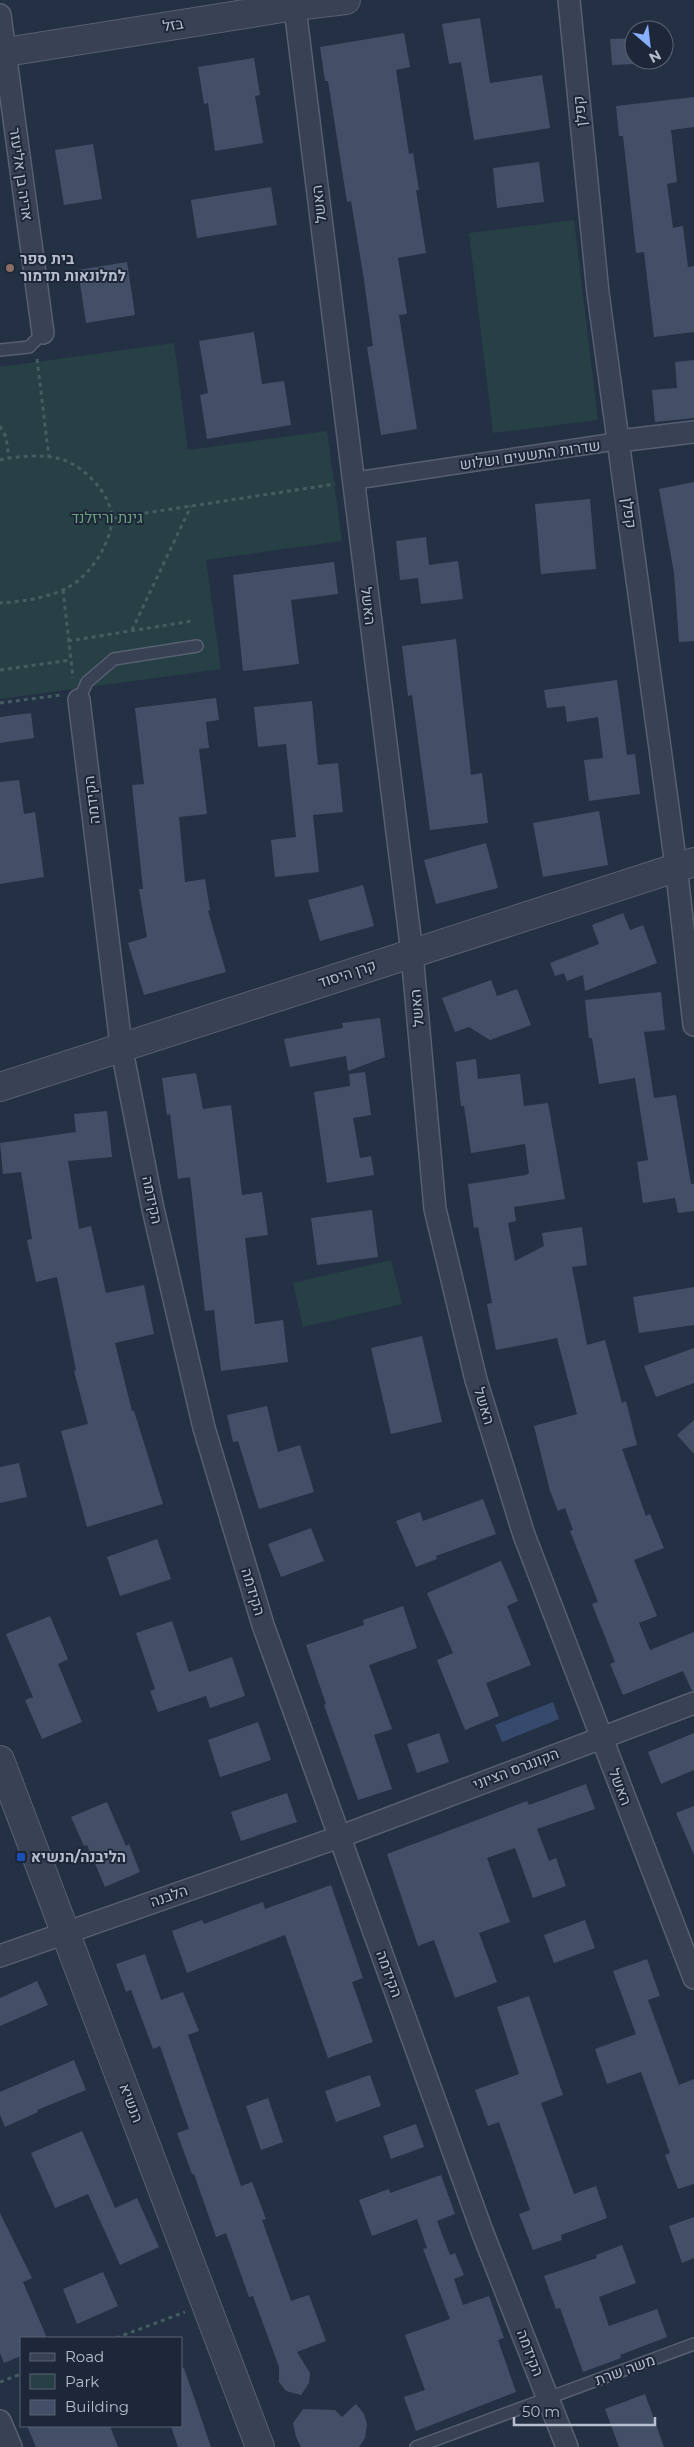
<svg xmlns="http://www.w3.org/2000/svg" width="694" height="2447" font-family="Montserrat,Heebo,sans-serif">
	<style>
		.green { fill: #264045 }
		.water { fill: #364a6d }
		.building { fill: #424f67 }
		.lines { fill: none; stroke-linecap: round; stroke-linejoin: round }
		.service-casing { stroke: #576071; stroke-width: 14 }
		.pedestrian-casing { stroke: #576071; stroke-width: 19 }
		.minor-casing { stroke: #576071; stroke-width: 24 }
		.tertiary-casing { stroke: #576071; stroke-width: 30 }
		.path { stroke: #445d61; stroke-width: 3; stroke-dasharray: 4 4; stroke-linecap: butt }
		.service { stroke: #394254; stroke-width: 11 }
		.pedestrian { stroke: #394254; stroke-width: 16 }
		.minor { stroke: #394254; stroke-width: 21 }
		.tertiary { stroke: #394254; stroke-width: 28 }
		.education-dot { fill: #8d6e63; stroke: #1d2739; stroke-width: 2 }
		.transit-dot { fill: #1a4fb4; stroke: #1d2739; stroke-width: 2 }
		.labels { text-anchor: middle; stroke-width: 4; stroke-linejoin: round; paint-order: stroke }
		.street-label { font-size: 15px; fill: #b6becd; stroke: #1d2739 }
		.poi-label { font-size: 15px; font-weight: bold; fill: #b6becd; stroke: #1d2739; text-anchor: start }
		.park-label { font-size: 15px; fill: #6ba17a; stroke: #1d2739 }
	</style>
	<rect width="100%" height="100%" fill="#243044"/>
	<path class="green" d="M574,220l24,200 -105,13 -24,-200z
		M174,343l14,107 139,-19 15,110 -136,19 15,109 -221,30v-332z
		M391,1260l11,44 -99,23 -10,-44z"/>
	<path class="water" d="M553,1702l6,17 -57,23 -7,-17z"/>
	<path class="building" d="M480,18l10,65 52,-8 8,53 -76,12 -13,-78 -12,2 -7,-40z
		M404,33l6,34 -14,3 13,84 4,-1 6,37h-3l10,63 -28,5 9,56 -8,1 18,114 -36,6 -14,-88 6,-1 -9,-66 -13,-79 -4,1 -19,-121h-3l-5,-34z
		M634,38v26l-22,1 -2,-26z
		M254,58l6,37 -5,1 8,47 -48,8 -7,-48 -4,1 -6,-37z
		M694,97v30l-23,3 6,52 -10,2 6,44 10,-2 5,41 6,-1v66l-40,5 -10,-85 -8,1 -13,-117h-4l-3,-30z
		M93,144l9,55 -38,6 -9,-55z
		M539,162l5,40 -47,6 -4,-40z
		M271,187l6,38 -80,13 -6,-38z
		M127,262l8,53 -49,8 -8,-53z
		M254,332l8,52 22,-3 7,44 -84,14 -7,-44 8,-2 -9,-52z
		M694,360v58l-39,4 -3,-32 25,-2 -2,-26z
		M694,482v159l-15,1 -5,-69 -15,-84z
		M590,499l6,70 -55,5 -6,-70z
		M426,537l3,28 29,-4 5,38 -42,5 -3,-26 -18,2 -4,-39z
		M334,562l4,32 -47,6 8,64 -56,7 -10,-96z
		M456,639l15,136 11,-2 6,50 -58,7 -18,-135 -4,1 -6,-50z
		M617,680l10,75 8,-1 5,40 -51,7 -5,-41 19,-2 -5,-41 -31,5 -2,-16 -18,2 -3,-18z
		M216,698l3,22 -13,2 3,26 -10,1 8,65 -28,3 6,65 20,-3 5,31 -2,1 18,61 -82,23 -16,-52 19,-6 -8,-48h4l-11,-104 12,-1 -9,-76z
		M312,701l6,64 20,-2 5,49 -30,3 6,57 -44,5 -4,-37 25,-3 -10,-93 -28,3 -4,-40z
		M31,713l3,25 -34,5v-26z
		M19,780l5,34 11,-2 9,65 -44,7v-102z
		M599,811l9,54 -65,12 -10,-54z
		M486,843l12,45 -62,16 -12,-44z
		M363,885l11,41 -54,15 -12,-41z
		M623,913l7,17 13,-5 14,38 -72,28 -2,-16 -16,6 -3,-8 -9,3 -5,-13 49,-19 -7,-19z
		M491,980l6,16 20,-7 14,36 -41,15 -21,-13 -14,5 -13,-34z
		M661,992l4,38 -21,2 10,66 22,-3 15,89h3v27l-16,2 -3,-15 -32,5 -6,-41 11,-2 -13,-82 -36,6 -7,-46h-3l-4,-38z
		M380,1018l5,39 -37,14 -2,-15 -56,11 -6,-28 59,-11 -1,-5z
		M476,1059l2,20 42,-5 4,32 24,-3 17,96 -51,8 2,14 -8,2 7,38 29,-15 -2,-13 40,-6 5,38 -15,2 15,78 18,-5 17,63 4,-2 11,44 -15,4 24,67 4,-2 14,34 -30,12 23,56 -18,7 11,27 44,-18v59h-2l-9,-20 -60,24 -13,-31 5,-2 -23,-58 6,-2 -28,-71 3,-1 -8,-22 -7,3 -8,-20 -16,-65 43,-12 -20,-76 -61,12 -9,-46 5,-1 -14,-76 -4,1 -6,-44 58,-9 3,-2 -4,-29 -54,9 -7,-47h-3l-5,-44z
		M365,1072l6,43 -18,3 7,40 11,-2 3,19 -47,8 -13,-91 36,-6 -1,-12z
		M196,1073l7,36 28,-4 11,90 20,-3 6,43 -23,3 10,86 28,-4 5,42 -67,9 -7,-61 -9,1 -15,-134 -12,2 -8,-65 -3,1 -5,-37z
		M107,1111l5,46 -44,4 11,68 12,-3 15,67 38,-8 10,49 -39,9 17,68h2l29,93 -76,23 -26,-96 27,-7 -14,-53 2,-1 -19,-93 -21,5 -9,-42 5,-1 -11,-67 -18,2 -3,-31 76,-11 -2,-18z
		M372,1210l6,47 -61,8 -6,-47z
		M694,1287v38l-55,8 -6,-36z
		M422,1336l20,86 -51,12 -20,-86z
		M694,1348v35l-38,14 -12,-31z
		M267,1406l11,46 22,-7 14,47 -55,17 -21,-68 -5,1 -6,-27z
		M694,1420v34l-17,-19z
		M19,1463l8,34 -27,6v-36z
		M483,1499l13,35 -60,22 1,3 -21,8 -20,-46 24,-9 3,9z
		M311,1528l13,33 -43,16 -13,-33z
		M157,1539l14,40 -51,17 -13,-39z
		M501,1561l17,40 -11,5 24,59 -45,18 13,33 -34,14 -28,-70 16,-7 -26,-60z
		M403,1606l14,42 -48,17 23,64 -18,6 18,54 -34,11 -34,-95 2,-1 -20,-59 58,-20 -1,-5z
		M50,1616l18,43 -10,5 24,58 -40,17 -17,-39 8,-3 -27,-63z
		M172,1621l17,51 43,-15 13,39 -35,12 -4,-12 -48,16 -8,-21 5,-2 -19,-56z
		M258,1722l13,38 -51,17 -12,-37z
		M439,1733l10,29 -32,11 -10,-29z
		M694,1733v37l-33,14 -13,-32z
		M586,1784l9,25 -58,20 12,32 7,-3 10,28 -33,12 -18,-50 -28,10 23,64 -31,11 18,49 -42,16 -21,-58 -16,6 -31,-92 140,-53 2,4z
		M287,1793l10,29 -56,19 -10,-29z
		M107,1802l19,44 3,-2 11,28 -35,15 -18,-42 -3,1 -13,-29z
		M694,1806v49l-18,-42z
		M331,1885l32,93 -11,4 21,60 -45,16 -43,-123 -98,38 -15,-42 30,-11 2,4 59,-22 2,7z
		M585,1920l10,28 -41,15 -10,-28z
		M145,1954l16,46 22,-8 16,39 -11,4 53,151 11,-4 14,37 -4,1 29,81 18,-6 17,46 -29,11 13,21 -1,10 -8,12 -15,-4 -7,-9v-15l-26,-71 -4,1 -23,-64 -10,4 -22,-63h-2l-15,-41 12,-4 -29,-83 -7,3 -22,-59 -5,2 -10,-28z
		M647,1959l13,37 -12,4 31,85 15,-6v105l-16,5 -13,-34 5,-2 -29,-81 -34,12 -12,-35 41,-15 -23,-63z
		M37,1981l11,24 -48,21v-28z
		M529,1996l34,99 -22,8 33,91 22,-8 11,32 -46,17 1,5 -29,10 -14,-36 11,-4 -31,-88 -11,4 -13,-36 44,-16 -22,-67z
		M74,2060l12,30 -49,20 1,2 -33,15 -5,-12v-23z
		M370,2075l11,31 -45,16 -11,-31z
		M268,2098l15,44 -22,8 -15,-44z
		M416,2124l8,23 -33,12 -8,-23z
		M82,2131l33,77 22,-10 22,49 -39,18 -32,-71 -33,14 -24,-55z
		M441,2175l14,39 -18,7 13,34 5,-2 9,22 -10,4 9,26 26,-9 15,42 -6,2 18,52 -100,39 -12,-34 21,-7 -20,-55 45,-16 -27,-70 4,-1 -10,-29 -45,17 -13,-36 30,-11 1,4z
		M0,2213l32,65 -9,4 24,56h-26v18l-17,7 -4,-10z
		M694,2217v41l-12,5 -13,-37z
		M622,2245l14,38 -37,14 10,29 48,-17 10,28 -47,18 1,3 -38,14 -23,-64 -4,1 -12,-33 53,-18 -1,-3z
		M103,2272l15,34 -41,18 -14,-35z
		M184,2368l27,79h-33l-7,-21h10v-57z
		M645,2394l19,53h-45l-14,-38z
		M356,2404l8,10 3,10 -2,14 -6,9h-58l-5,-10 -3,-14 10,-14 32,1 7,7z
		M27,2426h83l8,21h-82z"/>
	<g class="lines">
		<defs>
			<path id="service" d="M0,350l29,-3 14,-14
				M79,700l8,-18 27,-23 83,-13
				M416,2447l278,-103"/>
			<path id="pedestrian" d="M366,479l253,-38"/>
			<path id="minor" d="M294,0l118,953 23,256 41,171 48,155 170,443
				M569,0l29,293 78,573 18,159
				M0,15l43,318
				M619,441l75,-9
				M79,700l42,345 32,164 51,219 59,197 219,606 85,216
				M0,1956l339,-119 355,-134
				M0,2421l11,26"/>
			<path id="tertiary" d="M0,53l295,-47 51,-6
				M0,1087l694,-225
				M0,1760l260,687"/>
		</defs>
		<use href="#service" class="service-casing"/>
		<use href="#pedestrian" class="pedestrian-casing"/>
		<use href="#minor" class="minor-casing"/>
		<use href="#tertiary" class="tertiary-casing"/>
		<path class="path" d="M37,359l12,99
			M0,426l6,11 3,21
			M0,460c18,-4 43,-6 61,-1 23,7 49,34 51,58 1,10 -5,24 -9,32 -8,16 -21,31 -36,39 -20,10 -46,14 -67,15
			M113,518l222,-34
			M63,590l10,88
			M132,630l59,-124
			M68,641l124,-20
			M0,670l71,-10
			M0,703l61,-8
			M116,2338l69,-26
			M0,2382l21,-8"/>
		<use href="#service" class="service"/>
		<use href="#pedestrian" class="pedestrian"/>
		<use href="#minor" class="minor"/>
		<use href="#tertiary" class="tertiary"/>
	</g>
	<circle class="education-dot" cx="10" cy="268" r="5"/>
	<rect class="transit-dot" x="16" y="1852" width="10" height="10" rx="2.5"/>
	<g class="labels">
		<g class="street-label">
			<text transform="translate(173 25) rotate(-9)" y="5">בזל</text>
			<text transform="translate(580 111) rotate(-96)" y="5">קפלן</text>
			<text transform="translate(21 174) rotate(82)" y="5">אריה בן אליעזר</text>
			<text transform="translate(319 204) rotate(-97)" y="5">האשל</text>
			<text transform="translate(530 455) rotate(-8)" y="5">שדרות התשעים ושלוש</text>
			<text transform="translate(629 513) rotate(82)" y="5">קפלן</text>
			<text transform="translate(368 606) rotate(83)" y="5">האשל</text>
			<text transform="translate(92 800) rotate(-97)" y="5">הקידמה</text>
			<text transform="translate(347 974) rotate(-18)" y="5">קרן היסוד</text>
			<text transform="translate(417 1008) rotate(-95)" y="5">האשל</text>
			<text transform="translate(152 1200) rotate(78)" y="5">הקידמה</text>
			<text transform="translate(484 1406) rotate(73)" y="5">האשל</text>
			<text transform="translate(253 1592) rotate(73)" y="5">הקידמה</text>
			<text transform="translate(516 1769) rotate(-21)" y="5">הקונגרס הציוני</text>
			<text transform="translate(620 1787) rotate(69)" y="5">האשל</text>
			<text transform="translate(169 1896) rotate(-19)" y="5">הלבנה</text>
			<text transform="translate(389 1974) rotate(70)" y="5">הקידמה</text>
			<text transform="translate(131 2103) rotate(69)" y="5">הנשיא</text>
			<text transform="translate(530 2353) rotate(69)" y="5">הקידמה</text>
			<text transform="translate(625 2370) rotate(-20)" y="5">משה שרת</text>
		</g>
		<g class="poi-label">
			<text x="20" y="264">בית ספר<tspan x="20" dy="17">למלונאות תדמור</tspan></text>
			<text x="31" y="1862">הליבנה/הנשיא</text>
		</g>
		<g class="park-label">
			<text x="107" y="523">גינת וריזלנד</text>
		</g>
	</g>
	<rect x="20" y="2337" width="162" height="90" fill="#1d2739" stroke="#5a6374"/>
	<rect x="30" y="2353" width="25" height="8" fill="#394254" stroke="#5a6374"/>
	<text x="65" y="2362" font-size="15" fill="#b6becd">Road</text>
	<rect x="30" y="2374" width="25" height="15" fill="#264045" stroke="#5a6374"/>
	<text x="65" y="2387" font-size="15" fill="#b6becd">Park</text>
	<rect x="30" y="2400" width="25" height="15" fill="#424f67" stroke="#5a6374"/>
	<text x="65" y="2412" font-size="15" fill="#b6becd">Building</text>
	<g transform="translate(649 45) rotate(152)"><circle r="24" fill="#1d2739" stroke="#5a6374"/>
	<path d="M0-4L9 19L0 12L-9 19Z" fill="#89b0ff"/>
	<text y="-8" font-size="14" font-weight="bold" text-anchor="middle" fill="#b6becd">N</text>
	</g>
	<path d="M514 2417v8h141v-8" fill="none" stroke="#b6becd" stroke-width="2.5"/>
	<text x="522" y="2417" font-size="15" fill="#b6becd" stroke="#1d2739" stroke-width="4" paint-order="stroke">50 m</text>
</svg>
